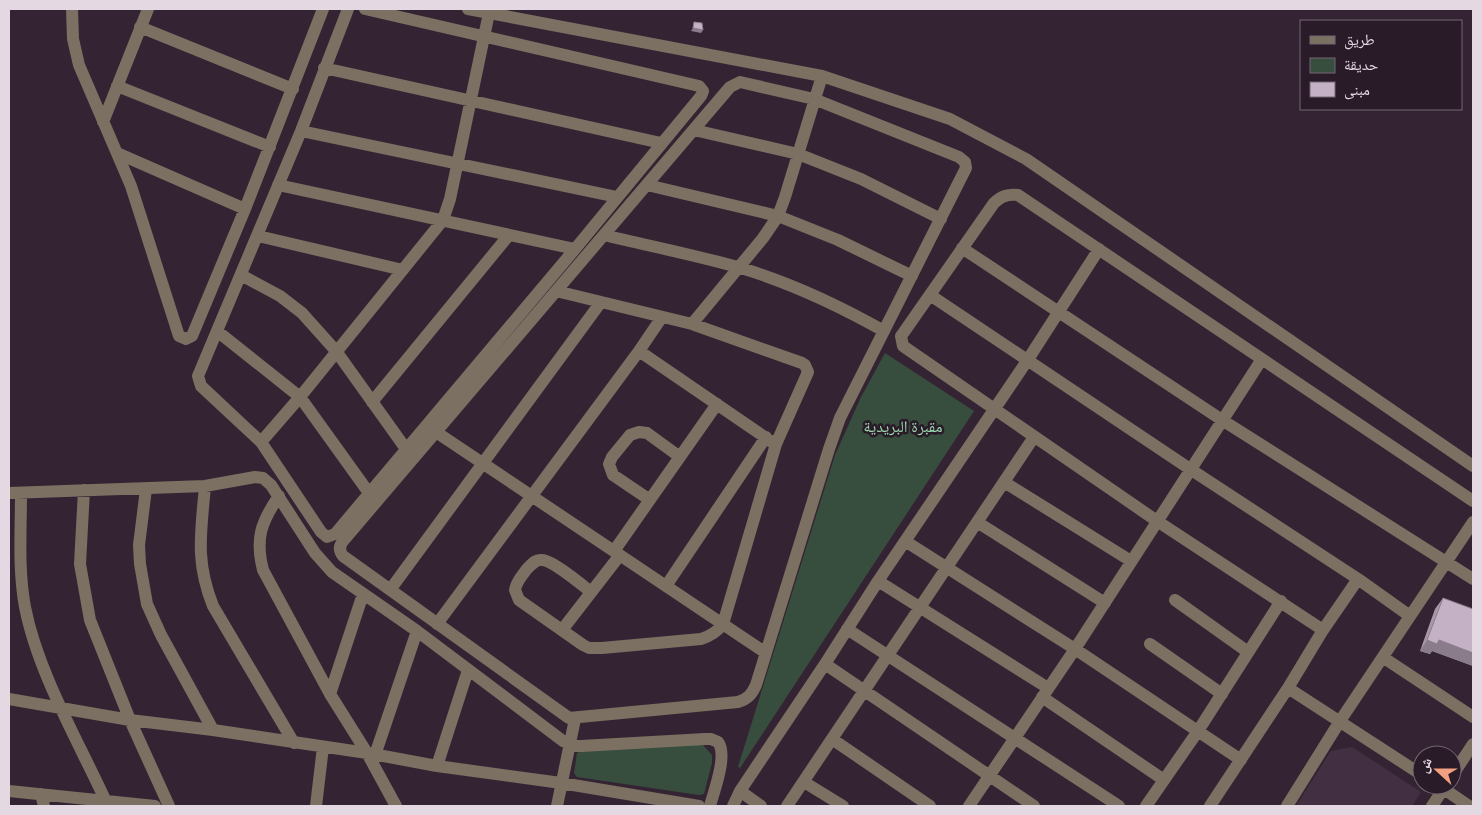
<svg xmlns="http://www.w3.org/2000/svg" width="1482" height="815" font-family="'Archivo Narrow','Noto Naskh Arabic',sans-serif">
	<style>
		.built { fill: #432f42 }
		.green { fill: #374e3e }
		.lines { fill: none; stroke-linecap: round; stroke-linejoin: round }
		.minor { stroke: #7b7062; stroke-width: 12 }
		.wall { fill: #a998a9 }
		.shaded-wall { fill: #8a7c8a }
		.building { fill: #c5b1c5; stroke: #8a7c8a }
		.labels { text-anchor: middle; stroke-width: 5; stroke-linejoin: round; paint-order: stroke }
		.park-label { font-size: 16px; fill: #9ad9ae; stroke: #2a1b29 }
	</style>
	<rect width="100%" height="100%" fill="#342433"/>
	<path class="built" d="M1352,747l69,45 -9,14h-116l35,-55z"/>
	<path class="green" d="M885,353l89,58 -234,357 -2,-1 97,-312 26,-58z
		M697,743l6,2 9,10v8l-8,31 -5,1 -122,-18 -3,-4 3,-20 5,-2z"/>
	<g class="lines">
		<path class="minor" d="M72,9l1,30 6,26 52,121 48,150 7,3 6,-3 53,-127 78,-200
			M348,9l-47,122 -103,245 3,10 60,56 60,90 6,5 8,-3 240,-285 126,-153 2,-5 -4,-5 -334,-77
			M468,9l354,67 128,43 76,40 447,307
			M140,27l153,62
			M324,68l337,75
			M740,82l74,17 145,58 6,5 1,6 -126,250 -11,31 -73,236c-4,9 -8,14 -18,17l-169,16 -226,-162c-4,-5 -4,-10 0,-15l387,-454z
			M117,86l153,61
			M103,122l45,-113
			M694,130l104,24 63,25 80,40
			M301,131l316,66
			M117,153l128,56
			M278,185l297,64
			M647,185l131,31 60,24 74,36
			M604,235c45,11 92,20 137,33 50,15 97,37 143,63
			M258,236l145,34
			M962,248l260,172 251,159
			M241,275l39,21 22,17 34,38 70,98
			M556,291l136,33 110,39 3,2 3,7 -32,72 -53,180c-6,8 -12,12 -22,15l-99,9h-13l-6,-3 -64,-45 -4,-10c1,-8 7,-14 11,-20 5,-5 9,-11 16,-10 10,0 40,25 49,32
			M930,295l260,174 168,110 52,37
			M692,324l71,-86 15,-22 7,-19 37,-121
			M217,331l83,66 69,96
			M639,351l133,91
			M372,402l137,-167
			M436,432l330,221
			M261,442l39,-45 143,-177 7,-21 39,-186
			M1004,482l127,79
			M205,486c-4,47 -10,75 8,120l81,137
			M146,489l-7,56 1,19 7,40 14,31 52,95
			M84,490l-4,74 10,56 40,100 39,86
			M9,493l196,-7 50,-9 8,1 8,7 44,68 17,19 85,59 146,110 7,3 11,2 124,-7h6l7,3c10,13 -4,49 -8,64
			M21,493c0,38 -3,76 4,114 13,67 55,137 83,199
			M279,496c-18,26 -24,43 -16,74l67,124 37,59 29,53
			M650,500l-37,-25 -4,-11 3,-7 18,-22 9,-3 8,1 33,24
			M977,522l128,81
			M905,541l170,108 166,111
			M614,551l103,-147
			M878,581l170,107
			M666,586l100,-149
			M390,590l211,-288
			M1175,600l73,52
			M437,624l202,-273 23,-34
			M847,629l272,177
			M562,630l58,-75
			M1323,630l-166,-109 -254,-175 -2,-10 3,-4 90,-129c8,-7 13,-9 24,-8l455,306
			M1150,644l72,50
			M1384,658l89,59
			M825,664l209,142
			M1288,688l134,87
			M330,694l33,-100
			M1042,697l122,83
			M9,699l121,21 83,10 154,23 70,13 124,17 138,23
			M832,739l98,67
			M375,755l42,-124
			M437,766l31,-96
			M1452,776l21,-32
			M804,782l39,24
			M1438,785l31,21
			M9,791l146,15
			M740,791l21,15
			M41,794l3,12
			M316,806l7,-59
			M557,806l18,-87
			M733,806l7,-15 85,-127 53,-83 149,-220 72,-112
			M787,806l247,-369
			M969,806l106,-157 187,-290
			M1146,806l52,-75 83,-130
			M1210,806l78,-118 35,-58 35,-51
			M1287,806l53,-85 133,-199
			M1432,806l14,-21"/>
	</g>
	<path class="wall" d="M1443,598l30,68 -41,-15 -2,3 -10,-3 15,-42z"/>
	<path class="shaded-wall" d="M693,28l10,2 -2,3 -10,-2z
		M1427,640h12l34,13v13l-41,-15 -2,3 -10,-3z"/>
	<path class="building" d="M694,22l8,1 1,7 -10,-2z
		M1443,598l30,11v44l-34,-13 -2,4 -10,-4z"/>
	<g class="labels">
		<g class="park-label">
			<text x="903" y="432">مقبرة البريدية</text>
		</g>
	</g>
	<rect width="1482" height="815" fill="none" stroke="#e4d9e3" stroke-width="20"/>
	<rect x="1300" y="20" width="162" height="90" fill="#2a1b29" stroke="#746773"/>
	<rect x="1310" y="36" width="25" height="8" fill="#7b7062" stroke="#746773"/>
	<text x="1344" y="45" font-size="15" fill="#e4d9e3">طريق</text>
	<rect x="1310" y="58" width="25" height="15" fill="#374e3e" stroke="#746773"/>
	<text x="1344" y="70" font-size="15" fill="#e4d9e3">حديقة</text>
	<rect x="1310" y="82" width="25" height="15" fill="#c5b1c5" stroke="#746773"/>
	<text x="1344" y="95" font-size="15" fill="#e4d9e3">مبنى</text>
	<g transform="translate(1437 770) rotate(291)"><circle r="24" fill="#2a1b29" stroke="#746773"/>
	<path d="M0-4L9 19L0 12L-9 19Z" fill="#f3a081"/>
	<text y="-8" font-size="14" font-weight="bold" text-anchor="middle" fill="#e4d9e3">ش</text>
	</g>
</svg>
